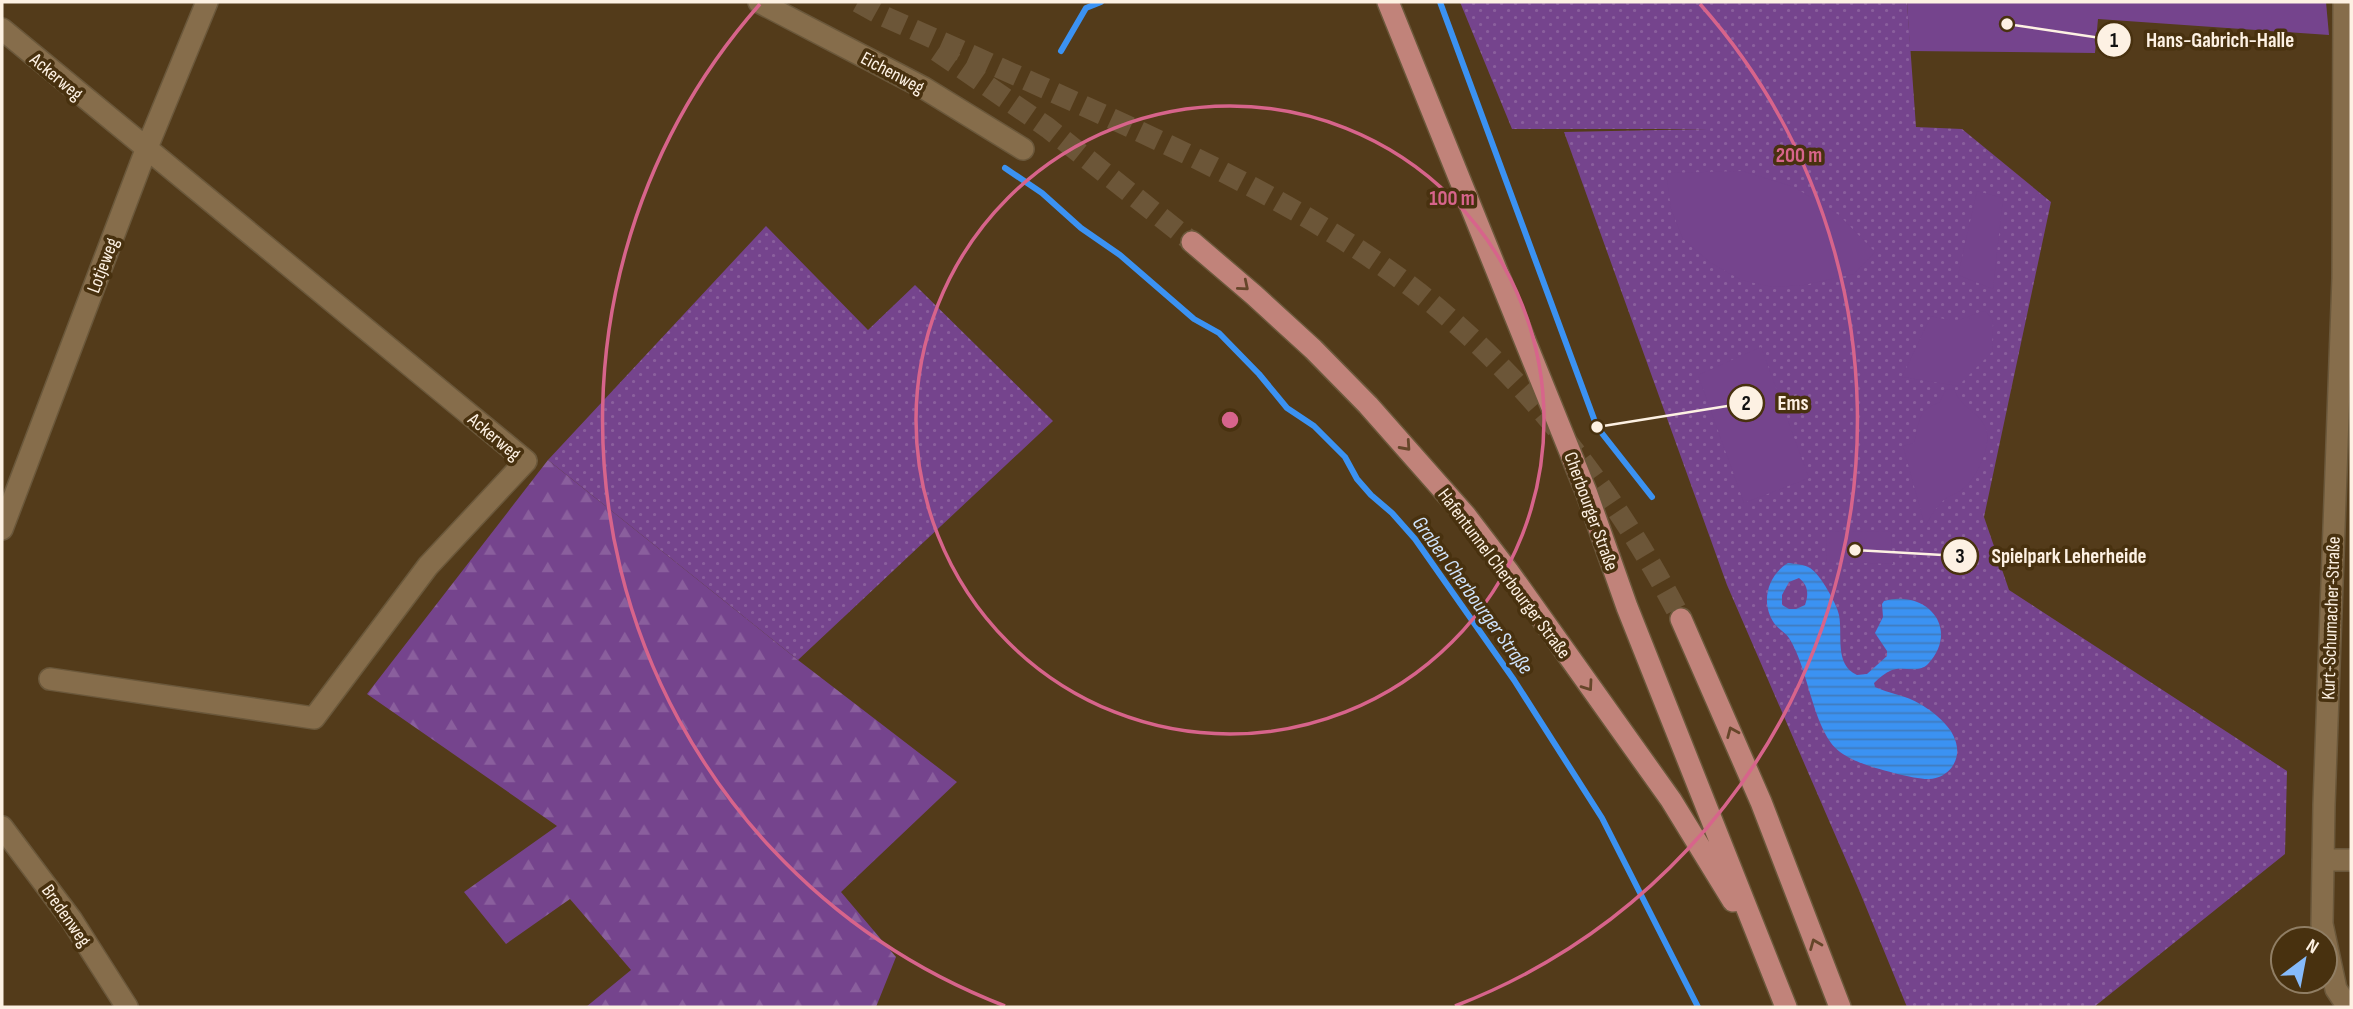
<svg xmlns="http://www.w3.org/2000/svg" width="2353" height="1009" font-family="'Sofia Sans Condensed',sans-serif">
	<style>
		.green { fill: url(#green-dots) }
		.forest { fill: url(#forest-firs) }
		.pitch { fill: #75448d }
		.water { fill: url(#water-rules); fill-rule: evenodd }
		.lines { fill: none; stroke-linecap: round; stroke-linejoin: round }
		.stream { stroke: #3b92f2; stroke-width: 6 }
		.major-tunnel { stroke: #6c5638; stroke-width: 21; stroke-dasharray: 21 10; stroke-linecap: butt }
		.minor-casing { stroke: #6b583b; stroke-width: 24 }
		.major-casing { stroke: #6b583b; stroke-width: 24 }
		.minor { stroke: #866d4b; stroke-width: 21 }
		.major { stroke: #c1837a; stroke-width: 21 }
		.oneway { stroke: #66462a }
		.ring { fill: none; stroke: #d7648b; stroke-width: 3.5 }
		.labels { text-anchor: middle; stroke-width: 7; stroke-linejoin: round; paint-order: stroke }
		.street-label { font-size: 19px; fill: #fdf1e3; stroke: #48310f }
		.water-label { font-size: 21px; font-style: italic; fill: #d0e4fc; stroke: #48310f }
		.centre { fill: #d7648b; stroke: #48310f; stroke-width: 3.5 }
		.ring-label { font-size: 21px; text-anchor: middle; font-weight: bold; fill: #d7648b; stroke: #48310f; stroke-width: 7; stroke-linejoin: round; paint-order: stroke }
		.leader { fill: none; stroke: #fdf1e3; stroke-width: 2.5 }
		.callout-dot { fill: #fdf1e3; stroke: #48310f; stroke-width: 2.5 }
		.mark-label { font-size: 21px; text-anchor: middle; font-weight: bold; fill: #111 }
		.callout-label { font-size: 21px; text-anchor: middle; font-weight: bold; fill: #fdf1e3; stroke: #48310f; stroke-width: 7; stroke-linejoin: round; paint-order: stroke }
	</style>
	<defs>
		<pattern id="green-dots" width="8" height="8" patternUnits="userSpaceOnUse" patternTransform="scale(1.75)"><rect width="8" height="8" fill="#75448d"/><path d="M2 2h.1M6 6h.1" fill="none" stroke="#8a5f9d" stroke-width="1.8" stroke-linecap="round"/></pattern>
		<pattern id="forest-firs" width="22" height="20" patternUnits="userSpaceOnUse" patternTransform="scale(1.75)"><rect width="22" height="20" fill="#75448d"/><path d="M5 1l3.5 6h-7zM16 11l3.5 6h-7z" fill="#8a5f9d"/></pattern>
		<pattern id="water-rules" width="6" height="5" patternUnits="userSpaceOnUse" patternTransform="scale(1.75)"><rect width="6" height="5" fill="#3b92f2"/><path d="M0 2.5h6" fill="none" stroke="#407cbe"/></pattern>
	</defs>
	<rect width="100%" height="100%" fill="#533b1a"/>
	<path class="green" d="M1460,2h447l9,125 46,2 89,73 -67,315 25,73 278,181 -2,83 -191,153h-187l-48,-117 -132,-305 -163,-453 143,-3h-195z
		M766,226l102,104 47,-45 138,136 -255,239 -250,-200z"/>
	<path class="forest" d="M548,460l250,200 159,122 -116,110 55,65 -20,50h-290l45,-37 -61,-71 -64,45 -42,-52 93,-66 -190,-132z"/>
	<path class="pitch" d="M1907,2h419l3,33 -231,-16 -3,34 -185,-2z
		M1742,171l52,16 45,28 36,37 -21,22 -50,11 -32,2 -31,-7 -30,-17 -28,-24 -12,-30 -5,-36z
		M1977,191l26,7 -10,91 -35,-14z
		M1985,311l8,9 -1,32 -34,34 -56,-9 29,-61c9,2 21,6 31,3 8,-2 14,-7 23,-8z
		M1761,347l48,131 -65,25 -46,-128z
		M1946,389l9,1c4,18 29,23 32,43 3,15 -11,46 -23,55 -5,5 -13,7 -19,11 -8,7 -14,17 -20,27l-22,-80 11,-3c6,-21 2,-32 26,-41z
		M1827,531l64,1 2,32 -67,-2z"/>
	<path class="water" d="M1788,563c7,1 16,1 22,5 10,6 27,36 29,47 4,21 -5,49 18,60l10,-1 20,-18v-5l-12,-18 8,-16 -1,-13 2,-3c42,-12 77,27 44,63 -10,10 -24,2 -36,6 -7,3 -13,8 -18,13l1,4c14,7 31,8 45,17 21,12 49,37 32,63 -5,7 -14,12 -23,12 -13,1 -65,-13 -77,-20 -7,-3 -17,-10 -21,-16 -20,-28 -24,-77 -42,-105 -4,-6 -11,-9 -15,-15 -14,-21 -6,-48 14,-60zM1799,578c9,7 10,16 6,27l-9,4h-7l-7,-4v-10l7,-13z"/>
	<g class="lines">
		<path class="stream" d="M1440,2l157,425 55,70
			M1061,51l25,-43 15,-6
			M1005,168l37,25 39,35 39,27 74,64 25,14 40,41 28,34 27,18 31,31 12,22 14,16 21,18 23,26 99,141 88,138 96,189"/>
		<path class="major-tunnel" d="M858,2l25,14c68,30 135,60 203,91 115,52 231,107 332,185 112,89 198,201 263,327
			M937,51l111,77 144,114"/>
		<defs>
			<path id="minor" d="M759,2l165,86 99,61
				M2344,2l-1,276 -19,527 -2,119 14,65 12,18
				M2,29l524,432 -98,105 -114,152 -264,-39
				M2,529l144,-379 61,-148
				M2,827l69,92 56,88
				M2323,860h28"/>
			<path id="major" d="M1388,2l199,492 40,113 159,400
				M1192,242l62,53 59,54 55,56 98,111 42,55 163,229 62,101
				M1681,619l80,183 79,205"/>
		</defs>
		<use href="#minor" class="minor-casing"/>
		<use href="#major" class="major-casing"/>
		<use href="#minor" class="minor"/>
		<use href="#major" class="major"/>
	</g>
	<defs><path id="oneway-chevron" d="M-2-3.5L2.5 0L-2 3.5" fill="none" stroke-width="1.6" stroke-linecap="round" stroke-linejoin="round" transform="scale(1.75)"/></defs>
	<g class="oneway">
		<use href="#oneway-chevron" transform="translate(1244 286) rotate(40)"/>
		<use href="#oneway-chevron" transform="translate(1406 446) rotate(48)"/>
		<use href="#oneway-chevron" transform="translate(1588 686) rotate(55)"/>
		<use href="#oneway-chevron" transform="translate(1732 732) rotate(-113)"/>
		<use href="#oneway-chevron" transform="translate(1815 944) rotate(-112)"/>
	</g>
	<g class="ring">
		<circle cx="1230" cy="420" r="314"/>
		<path d="M1005 1006A628 628 0 0 1 760 4M1700 4A628 628 0 0 1 1455 1006"/>
	</g>
	<g class="labels">
		<g class="street-label">
			<text transform="translate(893 72) rotate(28)" y="7">Eichenweg</text>
			<text transform="translate(57 76) rotate(40)" y="7">Ackerweg</text>
			<text transform="translate(102 265) rotate(-69)" y="7">Lotjeweg</text>
			<text transform="translate(495 436) rotate(40)" y="7">Ackerweg</text>
			<text transform="translate(1592 511) rotate(70)" y="7">Cherbourger Straße</text>
			<text transform="translate(1505 573) rotate(53)" y="7">Hafentunnel Cherbourger Straße</text>
			<text transform="translate(2330 618) rotate(-88)" y="7">Kurt-Schumacher-Straße</text>
			<text transform="translate(67 915) rotate(55)" y="7">Bredenweg</text>
		</g>
		<g class="water-label">
			<text transform="translate(1473 595) rotate(54)" y="7">Graben Cherbourger Straße</text>
		</g>
	</g>
	<circle cx="1230" cy="420" r="10" class="centre"/>
	<g class="ring-label">
		<text x="1799" y="162">200 m</text>
		<text x="1452" y="205">100 m</text>
	</g>
	<path class="leader" d="M2007 24L2114 40M1597 427L1746 403M1855 550L1960 556"/>
	<g class="callout-dot">
		<circle cx="2007" cy="24" r="7"/>
		<circle cx="1597" cy="427" r="7"/>
		<circle cx="1855" cy="550" r="7"/>
		<circle cx="2114" cy="40" r="18"/>
		<circle cx="1746" cy="403" r="18"/>
		<circle cx="1960" cy="556" r="18"/>
	</g>
	<g class="mark-label">
		<text x="2114" y="47">1</text>
		<text x="1746" y="410">2</text>
		<text x="1960" y="563">3</text>
	</g>
	<g class="callout-label">
		<text x="2220" y="47">Hans-Gabrich-Halle</text>
		<text x="1793" y="410">Ems</text>
		<text x="2069" y="563">Spielpark Leherheide</text>
	</g>
	<rect width="2353" height="1009" fill="none" stroke="#fdf1e3" stroke-width="7"/>
	<g transform="translate(2304 960) rotate(32)"><circle r="33" fill="#48310f" stroke="#907e64" stroke-width="2"/>
	<path d="M0-5L12 26L0 18L-12 26Z" fill="#86bbfb"/>
	<text y="-10" font-size="19" font-weight="bold" text-anchor="middle" fill="#fdf1e3">N</text>
	</g>
</svg>
